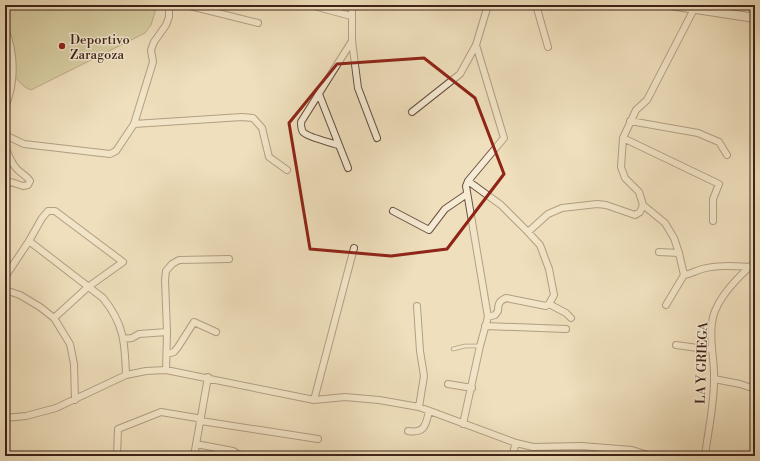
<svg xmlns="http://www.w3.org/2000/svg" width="760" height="461" font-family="'Libre Bodoni',serif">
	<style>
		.green { fill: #c1c08c; stroke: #807252 }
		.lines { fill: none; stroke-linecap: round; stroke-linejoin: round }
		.service-casing { stroke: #6a5240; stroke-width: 4.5 }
		.minor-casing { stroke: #6a5240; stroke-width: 8 }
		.tertiary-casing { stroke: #6a5240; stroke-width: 10 }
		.service { stroke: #f5ead3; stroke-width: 3 }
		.minor { stroke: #f5ead3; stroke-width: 6 }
		.tertiary { stroke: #f5ead3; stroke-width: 8 }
		.marked { fill: none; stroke: #8f2418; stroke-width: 3; stroke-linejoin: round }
		.poi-dot { fill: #8f2418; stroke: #f5ead3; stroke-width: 1.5 }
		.labels { text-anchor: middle; stroke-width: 3; stroke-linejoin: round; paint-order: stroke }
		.poi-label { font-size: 13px; fill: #3e2317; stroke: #f5ead3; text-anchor: start }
		.street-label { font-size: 13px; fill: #3e2317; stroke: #f5ead3 }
	</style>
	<rect width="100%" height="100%" fill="#efdfbc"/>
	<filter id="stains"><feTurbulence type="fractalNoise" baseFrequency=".005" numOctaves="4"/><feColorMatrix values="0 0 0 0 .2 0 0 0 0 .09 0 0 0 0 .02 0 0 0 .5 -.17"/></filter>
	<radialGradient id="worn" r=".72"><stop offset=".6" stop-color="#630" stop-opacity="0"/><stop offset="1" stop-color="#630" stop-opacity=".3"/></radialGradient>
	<path class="green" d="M5,5h152l-6,20 -6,8 -114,57c-11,-4 -14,-13 -23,-20v12l-3,10z"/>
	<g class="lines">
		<defs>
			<path id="service" d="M453,349l12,-3h15"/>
			<path id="minor" d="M186,5l72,18
				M310,5l41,11
				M352,5v36l6,47 19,50
				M536,5l12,42
				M750,17l5,-10
				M5,28c7,19 10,38 6,59 -1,8 -5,16 -6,24
				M319,94l29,74
				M412,112l48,-38 16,-29
				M630,121l68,12 21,9 8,13
				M134,124l108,-7 11,1 9,10 7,29 18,13
				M5,135l19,9 86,10 6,-3 18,-27 19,-62 -2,-12 3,-8 12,-17 3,-8v-12
				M623,138l96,46 -6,15v22
				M5,144c2,8 5,17 11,24 4,5 10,7 14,13l-2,4 -5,1 -12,-4 -6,4
				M338,145c-8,-3 -29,-7 -35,-13 -2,-3 -2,-6 -2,-10l51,-81
				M468,181l33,24 27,27 12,13 9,24 5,26 -5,9 -3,2 -40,-8c-7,3 -8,6 -8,13l-3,4 -7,2
				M393,211l36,19 16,-21 22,-15
				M528,232l20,-18 14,-6 35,-4 9,1 29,10 5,-3 3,-7
				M29,241l74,57c21,26 22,45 23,77
				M659,252l20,1
				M684,275l-5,-22 -5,-15 -9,-15 -22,-18 -4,-13 -14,-14 -4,-11 2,-29 13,-28 11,-10 47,-91
				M684,275c7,-1 11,-4 18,-6 15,-4 31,-3 47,-2
				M5,277l24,-36 13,-23 6,-7h7l68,51 -35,25 -34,31
				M5,290l15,5 20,12 14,11 16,26 4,20 1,36
				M549,304l17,9 5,5
				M666,305l18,-30
				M417,306l3,45 4,25 -5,31
				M485,326l81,3
				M123,339l9,-1 7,-4 28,-2
				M676,345l36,5
				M167,354l7,-2 4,-5 16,-25 22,10
				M166,370l1,-38 -2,-52 1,-9 6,-7 7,-4 50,-1
				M714,379l26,5 15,5
				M448,384l24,4
				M314,400l40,-152
				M5,418l21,-2 30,-8 70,-33 20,-4 20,-1 148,30 31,-3 34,3 40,7 97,36 17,4 48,-1 51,4 19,6
				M463,424l17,-78 8,-29 -22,-131 2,-5 36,-43 -28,-93 12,-40
				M408,431c17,3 18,-7 21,-20
				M196,444l37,7 8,5
				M364,455l2,1
				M117,456l1,-27 43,-17 36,6 4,3 117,18
				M160,456h14
				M194,456l14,-79
				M512,456l4,-13
				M705,456c3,-25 9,-50 9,-76 1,-19 -5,-38 -2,-57 2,-23 27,-47 43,-61"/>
			<path id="tertiary" d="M670,5l85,13"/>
		</defs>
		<use href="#service" class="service-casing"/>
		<use href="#minor" class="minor-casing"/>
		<use href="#tertiary" class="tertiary-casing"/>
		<use href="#service" class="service"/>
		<use href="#minor" class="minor"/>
		<use href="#tertiary" class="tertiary"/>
	</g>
	<path d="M0 0H760V461H0ZM424,58l51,40 29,76 -57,75 -56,7 -81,-7 -21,-126 48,-59z" fill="#efdfbc" fill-opacity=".55" fill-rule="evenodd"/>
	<path class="marked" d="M424,58l51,40 29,76 -57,75 -56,7 -81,-7 -21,-126 48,-59z"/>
	<circle class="poi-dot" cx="62" cy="46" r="4"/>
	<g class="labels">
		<g class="poi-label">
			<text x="70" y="44">Deportivo<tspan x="70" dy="15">Zaragoza</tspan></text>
		</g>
		<g class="street-label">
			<text transform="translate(701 363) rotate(-88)" y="5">LA Y GRIEGA</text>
		</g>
	</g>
	<rect width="760" height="461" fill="none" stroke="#efdfbc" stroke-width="20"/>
	<rect x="6" y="6" width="748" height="449" fill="none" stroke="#3e2317" stroke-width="2"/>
	<rect x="10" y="10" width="740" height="441" fill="none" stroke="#3e2317"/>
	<rect width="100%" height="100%" filter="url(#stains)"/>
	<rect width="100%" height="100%" fill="url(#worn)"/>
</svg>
